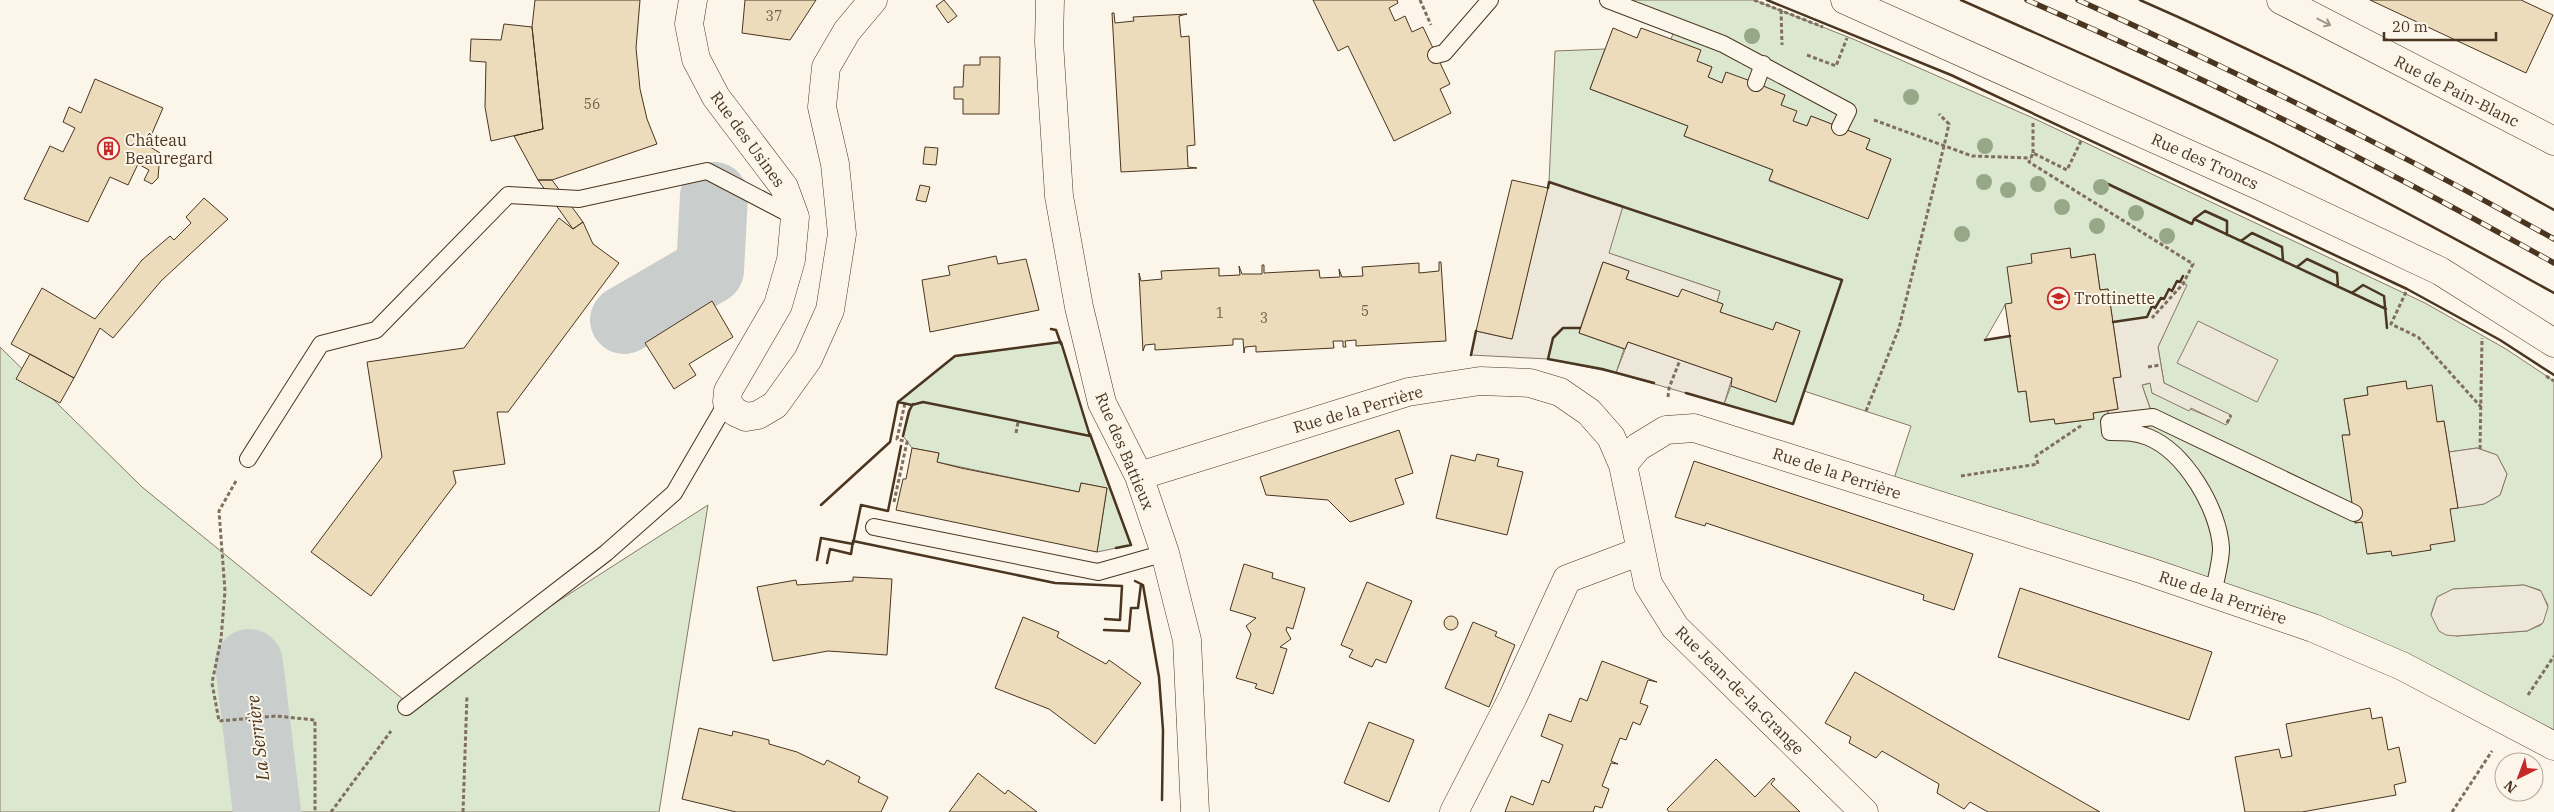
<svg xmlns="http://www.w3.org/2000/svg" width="2554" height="812" font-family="'IBM Plex Serif',serif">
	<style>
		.green { fill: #dce7d0; stroke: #887966; fill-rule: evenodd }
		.parking { fill: #ede7d9; stroke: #887966 }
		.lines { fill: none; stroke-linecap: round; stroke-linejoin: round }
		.river { stroke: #c9cecd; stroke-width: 68 }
		.building { fill: #ecdcbc; stroke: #4a3520 }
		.service-casing { stroke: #4a3520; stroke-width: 18 }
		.minor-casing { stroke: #4a3520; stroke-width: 29 }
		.path { stroke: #7f6f5c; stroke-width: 3; stroke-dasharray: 4 2.5; stroke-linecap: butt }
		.service { stroke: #fbf6e9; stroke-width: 16 }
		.minor { stroke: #fbf6e9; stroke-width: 28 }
		.rail-casing { stroke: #4a3520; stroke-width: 5.5 }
		.rail { stroke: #fbf6e9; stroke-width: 4; stroke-dasharray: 11; stroke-linecap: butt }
		.wall { stroke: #4a3520; stroke-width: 2.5 }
		.tree { fill: #96a887 }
		.oneway { stroke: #a29684 }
		.labels { text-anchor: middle; stroke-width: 4; stroke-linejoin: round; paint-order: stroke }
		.number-label { font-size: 14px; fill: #725f47 }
		.street-label { font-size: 16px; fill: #4a3520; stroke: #fbf6e9 }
		.poi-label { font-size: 16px; fill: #4a3520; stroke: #fbf6e9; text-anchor: start }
		.water-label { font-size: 18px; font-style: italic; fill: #4a3520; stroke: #fbf6e9 }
	</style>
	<rect width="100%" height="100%" fill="#fbf6e9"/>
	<path class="green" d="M1608,0h146l99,39 180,79 392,185 81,46 48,32v365l-152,-80 -512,-175 21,-65 -107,-35 -11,33 -69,-20 7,-18 45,16 24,-71 -24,-9 -3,8 -53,-18 3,-8 -6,-2 3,-11 -112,-38 15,-47 -74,-24 6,-131 50,-2 -15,40 98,37 -4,10 89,34 -4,11 99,37 23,-59 -25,-10 4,-10 -59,-23 -4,10 -14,-5 -12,-16 4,-10 -59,-22 -4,10 -14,-6 4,-10 -15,-6 -26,-22 5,-13zM2070,248l1,10 24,-4 5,36 8,-1 5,33 34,-5 5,-10 3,1 17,-17 5,-10 9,4 -28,62 6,36 66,32 -4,9 -74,-31 -1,-10 -9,2 11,31 -44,6 -1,-11 -15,2 1,6 -38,5 -2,-5 -24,3 -4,-31 -8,1 -8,-56 -25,4 20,-35 7,-2 20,-40zM2406,381l1,8 30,33 7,-1 5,31 28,-4 20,7 10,19 -7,21 -16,9 -34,5 -20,36 1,5 -40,1 -23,3 -6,-32 -7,1 -12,-88h7l-6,-36 24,-4 -1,-8zM2524,585l16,5 8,15 -7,20 -14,6 -71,5 -25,-22 6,-17 17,-8z
		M1563,328h17l-1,5 45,16 -8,24 -68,-14 5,-21z
		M1061,342l29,94 41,109 -34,7 10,-64 -26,-5 -2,9 -142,-30 2,-9 -27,-5 -9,-12 9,-31 -14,-3 57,-46z
		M0,347l142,140 262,213 304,-195 -49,307h-659z"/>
	<path class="parking" d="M1549,182l74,24 -14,47 111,38 -3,11 -35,-12 -4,7 -52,-18 3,-8 -26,-9 -23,66h-17l-10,10 -5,21 -77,-4 5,-24 36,8z
		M2177,281l10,4 -29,62 6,36 67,32 -1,4 -4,6 -35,-17 -2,3 -37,-18 -2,-10 -8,2 11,32 -44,5 -1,-11 10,-2 -5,-31 8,-1 -8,-55 34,-5 5,-11 3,2 6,-10 3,1 5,-10 3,2z
		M2198,321l80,39 -21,42 -80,-39z
		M1628,342l104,36 -8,26 -108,-31z
		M2477,448l20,7 10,19 -7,21 -16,9 -26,4 -9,-56z
		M2524,585l17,6 7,16 -5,16 -16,8 -71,5 -10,-1 -7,-4 -8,-16 6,-18 16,-8z"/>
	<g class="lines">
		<path class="river" d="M624,320l86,-50 4,-74
			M249,663l18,149"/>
	</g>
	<path class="building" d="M535,0h105l-4,48 4,41 7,30 10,25 -105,36h-14l-24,-44 29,-7 -11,-102z
		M745,0h71l-26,40 -48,-7z
		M944,0l13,16 -9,7 -12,-17z
		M1313,0h84l1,3 -9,5 6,13 10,-5 7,16 11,-5 27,57 -10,5 11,24 -57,28 -46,-95 -10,5z
		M2370,0h151l32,15 -27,58z
		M1112,13h2l1,10 19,-2 -1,-4 54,-3 -8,2 2,21 8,-1 6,109 -8,1 1,21 9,1 -76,4z
		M504,24l28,3 11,102 -52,12 -6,-34 1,-45 -16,-1 1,-22 30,1z
		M1613,28l24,10 4,-10 60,22 -4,11 15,6 -4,10 14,6 4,-11 30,11 29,12 -4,10 16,6 -4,10 14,5 4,-10 59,23 -4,10 25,10 -23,60 -99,-39 4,-10 -89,-34 4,-10 -98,-37z
		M980,57h20l-1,57h-36v-15h-9v-12h9l1,-22h16z
		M95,79l68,29 -16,37 13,8 -2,25 -6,6 -8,-4 5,-10 -11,-6 -10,21 -18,-8 -22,45 -64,-23 26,-53 13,6 12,-24 -12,-6 6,-15 12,6z
		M925,147l13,1 -2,17 -13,-1z
		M538,180h14l31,42 -10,7z
		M1512,180l36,8 -36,151 -36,-8z
		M920,185l10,2 -4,15 -10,-2z
		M204,198l24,21 -67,62 -48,57 -13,-10 -26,50 -63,-34 31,-56 53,31 47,-59 28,-24 4,4 17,-17 -5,-6z
		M559,218l14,11 10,-7 10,22 26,19 -111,149h-11l8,52 -52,7 3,12 -85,113 -60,-44 71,-95 -15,-95 97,-14z
		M2070,248l1,10 24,-4 5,36 8,-1 13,88 -8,1 5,31 -25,4 1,6 -39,5 -1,-5 -24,3 -4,-31 -8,1 -13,-88 7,-1 -5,-36 25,-4 -1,-9z
		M996,256l2,8 28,-5 13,51 -109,22 -8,-52 28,-5 -2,-9z
		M1439,262h2l5,79 -90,5v-6l-11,1 1,6h-3v-6h-10l1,7 -78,4v-6l-11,1 -1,6 -1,-14h-10v6l-78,5v-6l-10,1 -2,6 -4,-78 2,8 21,-2 -1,-8 58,-3v8l21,-1 -1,-9 3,8h20v-9h2v8l55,-3 1,8 20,-1 -1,-8 3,8 21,-1 -1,-9 57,-4v10l20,-2z
		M1603,262l26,9 -3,8 52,18 4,-8 41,15 -3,8 53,18 3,-8 24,9 -24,71 -45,-16 1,-8 -104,-36 -3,7 -46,-16z
		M712,301l21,36 -44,27 7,11 -22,14 -29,-46z
		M30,354l44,24 -14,25 -44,-24z
		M2406,381l1,8 25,-4 5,37 7,-1 14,87 -8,1 5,32 -25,4 1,5 -39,6 -1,-5 -24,3 -5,-32 -7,1 -13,-88h8l-6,-36 24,-4 -1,-8z
		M1399,430l14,43 -18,6 9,25 -54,18 -22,-22 -62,-5 -6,-18z
		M912,448l27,5 -2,9 24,6 118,24 2,-9 26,5 -10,64 -201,-42 7,-31h3z
		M1477,454l22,5 -2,7 26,6 -16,63 -71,-17 15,-63 24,6z
		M1694,461l279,93 -19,56 -31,-10 1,-5 -218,-72 -1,3 -30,-9z
		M1244,564l29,9 -1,5 33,10 -12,41 -6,-2 -1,3 5,9 -11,8 7,2 -14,45 -18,-6 2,-4 -21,-6 15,-44 -5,-8 10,-8 -26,-8z
		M853,577l39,2 -5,76 -59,-4 -55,10 -16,-74 39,-7 1,5 56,-4z
		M1367,582l45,19 -26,62 -10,-4 -4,8 -23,-10 4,-7 -12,-5z
		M2020,588l192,64 -23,68 -191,-63z
		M1444 623a7 7 0 1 1 14 0a7 7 0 1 1-14 0Z
		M1023,617l36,15 -2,5 49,27 3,-4 32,23 -46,61 -46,-35 -54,-21z
		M1473,622l24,10 -2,4 20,9 -26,62 -44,-19z
		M1602,661l55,21 -9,-2 -8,23 8,3 -8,19 -7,-3 -7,18 -6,-2 -9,23 7,3 -7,-1 -9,23 7,3 -7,19 -7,-2 -2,6h-88l6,-16 22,9 9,-25 7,3 14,-38 -22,-9 8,-22 22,8 9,-24 7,3z
		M1855,672l245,140h-112l-18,-10 -6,7 -27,-16 2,-9 -57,-33 -6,7 -27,-15 2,-6 -26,-14z
		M2370,708l2,11 10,-2 6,33 11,-3 7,35 -12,3 2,10 -94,17h-57l-10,-55 44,-8 2,9 11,-2 -6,-32z
		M1369,722l45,18 -25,62 -45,-19z
		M699,728l33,8 1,-5 36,9v4l28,8 27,13 3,-5 33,17 -2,5 30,15 -7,15h-145l-54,-13z
		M1716,759l39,38 18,-19 2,1 -4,5 29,28h-131l-2,-3z
		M978,773l27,21 3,-4 29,22h-88z"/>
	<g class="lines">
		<defs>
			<path id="service" d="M1608,0l115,44 125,67 -8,16
				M1436,55l8,-2 46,-53
				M1756,83l7,-19
				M248,459l73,-115 55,-14 132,-135 71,4 128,-28 88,46
				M874,527l224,45 67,-19
				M2213,593c3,-14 8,-31 8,-45 -2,-39 -36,-96 -73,-111 -12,-5 -25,-5 -38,-5l-1,-10 44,-5 201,96
				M406,707l200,-154 68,-60 53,-91"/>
			<path id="minor" d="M693,0l-4,24 7,35 20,38 68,90 11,30 -4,43 -13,45 -50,86 -1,11 8,10 11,5 12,-2 17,-10 33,-46 22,-49 12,-76 -7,-70 -13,-57 4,-40 21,-36 26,-31
				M1050,0l-1,42 10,154 20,111 23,96 37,73 26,77 22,87 8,172
				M1845,0l417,187 178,84 114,72
				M2281,0l273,141
				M1623,465l25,119 27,43 189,185
				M1139,476l269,-84 72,-11 50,2 30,9 29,20 22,25 12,28 15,-18 28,-17 28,-2 450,142 169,58 89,38 152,80
				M1454,812l59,-115 54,-118 74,-28"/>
		</defs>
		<use href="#service" class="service-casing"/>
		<use href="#minor" class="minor-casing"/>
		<path class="path" d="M1420,0l11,25
			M1754,0l69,27
			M1781,10l1,35
			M1807,55l29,11 11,-28
			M1874,120l98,36 59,2
			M2081,141l-14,29 -34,-17 -4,9 164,102 -10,20 -31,34
			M2033,153v-31
			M2406,292l-15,32 27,13 63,70
			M2148,367l12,-2
			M2546,376l8,5
			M1668,397l1,-9 11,-28
			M1866,411l33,-83 45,-182 5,-22 -10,-10
			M2227,423l4,-8
			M1016,433l2,-11
			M2480,449l2,-111
			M1961,476l77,-12 -2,-8 46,-31
			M236,481l-17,30 6,80 -4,48 -9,44 7,38 57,-5 39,4v92
			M894,502l13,-60 -10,-3 8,-36
			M2528,695l26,-39
			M331,812l60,-81
			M463,812l4,-117
			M2452,812l40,-61"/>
		<use href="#service" class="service"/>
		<use href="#minor" class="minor"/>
		<defs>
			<path id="rail" d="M2027,0c180,78 356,167 527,263
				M2078,0c162,73 321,152 476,239"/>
		</defs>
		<use href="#rail" class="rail-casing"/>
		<use href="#rail" class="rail"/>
		<path class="wall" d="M1767,0l184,75 456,214 93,51 54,35
			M1961,0c104,46 208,92 309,142 96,48 190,99 284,151
			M2140,0c142,62 279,134 414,210
			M2108,184l84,40 2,-5 192,90
			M1548,188l1,-6 293,98 -49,144 -107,-31
			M2194,219l11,-8 22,10v14
			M2241,241l11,-8 30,14 1,13
			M2297,267l10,-8 30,14 1,14
			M2352,293l11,-8 21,11 3,32
			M2113,322l34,-5 5,-11 3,2 6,-10 3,1 5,-10 3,2 5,-10 3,1 3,-6
			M1580,328h-17l-10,10 -5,21 54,10 52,14
			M1051,329l5,1 5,14
			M1985,340l25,-4
			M1061,342l29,94 -167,-34 -11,3 -14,-3 57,-46z
			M1471,355l5,-24
			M1090,434l41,111 -15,3
			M903,436l6,-25 4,-7
			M821,505l69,-63 8,-40
			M817,560l4,-22 32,6 8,-39 27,6 13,-65
			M827,563l3,-14 21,5 2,-13 202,42 67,3 -2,34 -15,-1
			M1135,581l8,4 16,92 4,53 -1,70
			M1104,630l25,1 2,-23h7l3,-24"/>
	</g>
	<g class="tree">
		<circle cx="1752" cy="36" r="8"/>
		<circle cx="1911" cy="97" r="8"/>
		<circle cx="1985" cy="146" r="8"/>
		<circle cx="1984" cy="182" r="8"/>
		<circle cx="2038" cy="184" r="8"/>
		<circle cx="2101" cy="187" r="8"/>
		<circle cx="2008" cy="190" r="8"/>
		<circle cx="2062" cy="207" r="8"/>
		<circle cx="2136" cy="213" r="8"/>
		<circle cx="2097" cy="226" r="8"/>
		<circle cx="1962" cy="234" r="8"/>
		<circle cx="2167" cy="236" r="8"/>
	</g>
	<defs><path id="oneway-shaft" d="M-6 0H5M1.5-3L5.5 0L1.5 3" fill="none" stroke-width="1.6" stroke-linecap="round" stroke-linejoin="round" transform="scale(1.25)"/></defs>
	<use class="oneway" href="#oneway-shaft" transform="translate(2324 22) rotate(27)"/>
	<defs>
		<symbol id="building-ring" viewBox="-11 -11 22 22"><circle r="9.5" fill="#fbf6e9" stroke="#c62828" stroke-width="1.5"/><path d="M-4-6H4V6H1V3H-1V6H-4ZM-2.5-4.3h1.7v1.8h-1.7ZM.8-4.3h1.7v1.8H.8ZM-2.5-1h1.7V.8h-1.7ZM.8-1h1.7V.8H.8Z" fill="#c62828"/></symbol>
		<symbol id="school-ring" viewBox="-11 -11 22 22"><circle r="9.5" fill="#fbf6e9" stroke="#c62828" stroke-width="1.5"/><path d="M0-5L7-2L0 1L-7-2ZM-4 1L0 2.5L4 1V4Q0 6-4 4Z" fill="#c62828"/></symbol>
	</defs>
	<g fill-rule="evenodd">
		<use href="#building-ring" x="96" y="136" width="25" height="25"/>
		<use href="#school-ring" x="2046" y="286" width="25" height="25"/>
	</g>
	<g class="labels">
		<g class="number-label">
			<text x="774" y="21">37</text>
			<text x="592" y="109">56</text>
			<text x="1365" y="316">5</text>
			<text x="1220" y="318">1</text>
			<text x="1264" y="323">3</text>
		</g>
		<g class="street-label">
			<text transform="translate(2457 91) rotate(27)" y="6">Rue de Pain-Blanc</text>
			<text transform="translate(748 139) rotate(54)" y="6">Rue des Usines</text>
			<text transform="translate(2205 161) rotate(24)" y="6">Rue des Troncs</text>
			<text transform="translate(1358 409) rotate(-16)" y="6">Rue de la Perrière</text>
			<text transform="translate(1125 451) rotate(67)" y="6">Rue des Battieux</text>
			<text transform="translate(1837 473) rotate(18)" y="6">Rue de la Perrière</text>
			<text transform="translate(2223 597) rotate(19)" y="6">Rue de la Perrière</text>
			<text transform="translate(1740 690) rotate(45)" y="6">Rue Jean-de-la-Grange</text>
		</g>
		<g class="poi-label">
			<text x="125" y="146">Château<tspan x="125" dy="18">Beauregard</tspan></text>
			<text x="2074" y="304">Trottinette</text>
		</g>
		<g class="water-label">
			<text transform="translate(258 738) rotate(-97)" y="6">La Serrière</text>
		</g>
	</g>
	<g transform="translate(2519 777) rotate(222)"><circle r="24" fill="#fbf6e9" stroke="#b4a999"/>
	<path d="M0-4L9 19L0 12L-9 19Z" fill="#c62828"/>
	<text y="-8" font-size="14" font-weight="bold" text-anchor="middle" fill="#4a3520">N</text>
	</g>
	<path d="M2384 32v8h112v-8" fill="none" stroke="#4a3520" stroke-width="2.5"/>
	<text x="2392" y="32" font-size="15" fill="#4a3520" stroke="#fbf6e9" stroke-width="4" paint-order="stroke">20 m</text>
</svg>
